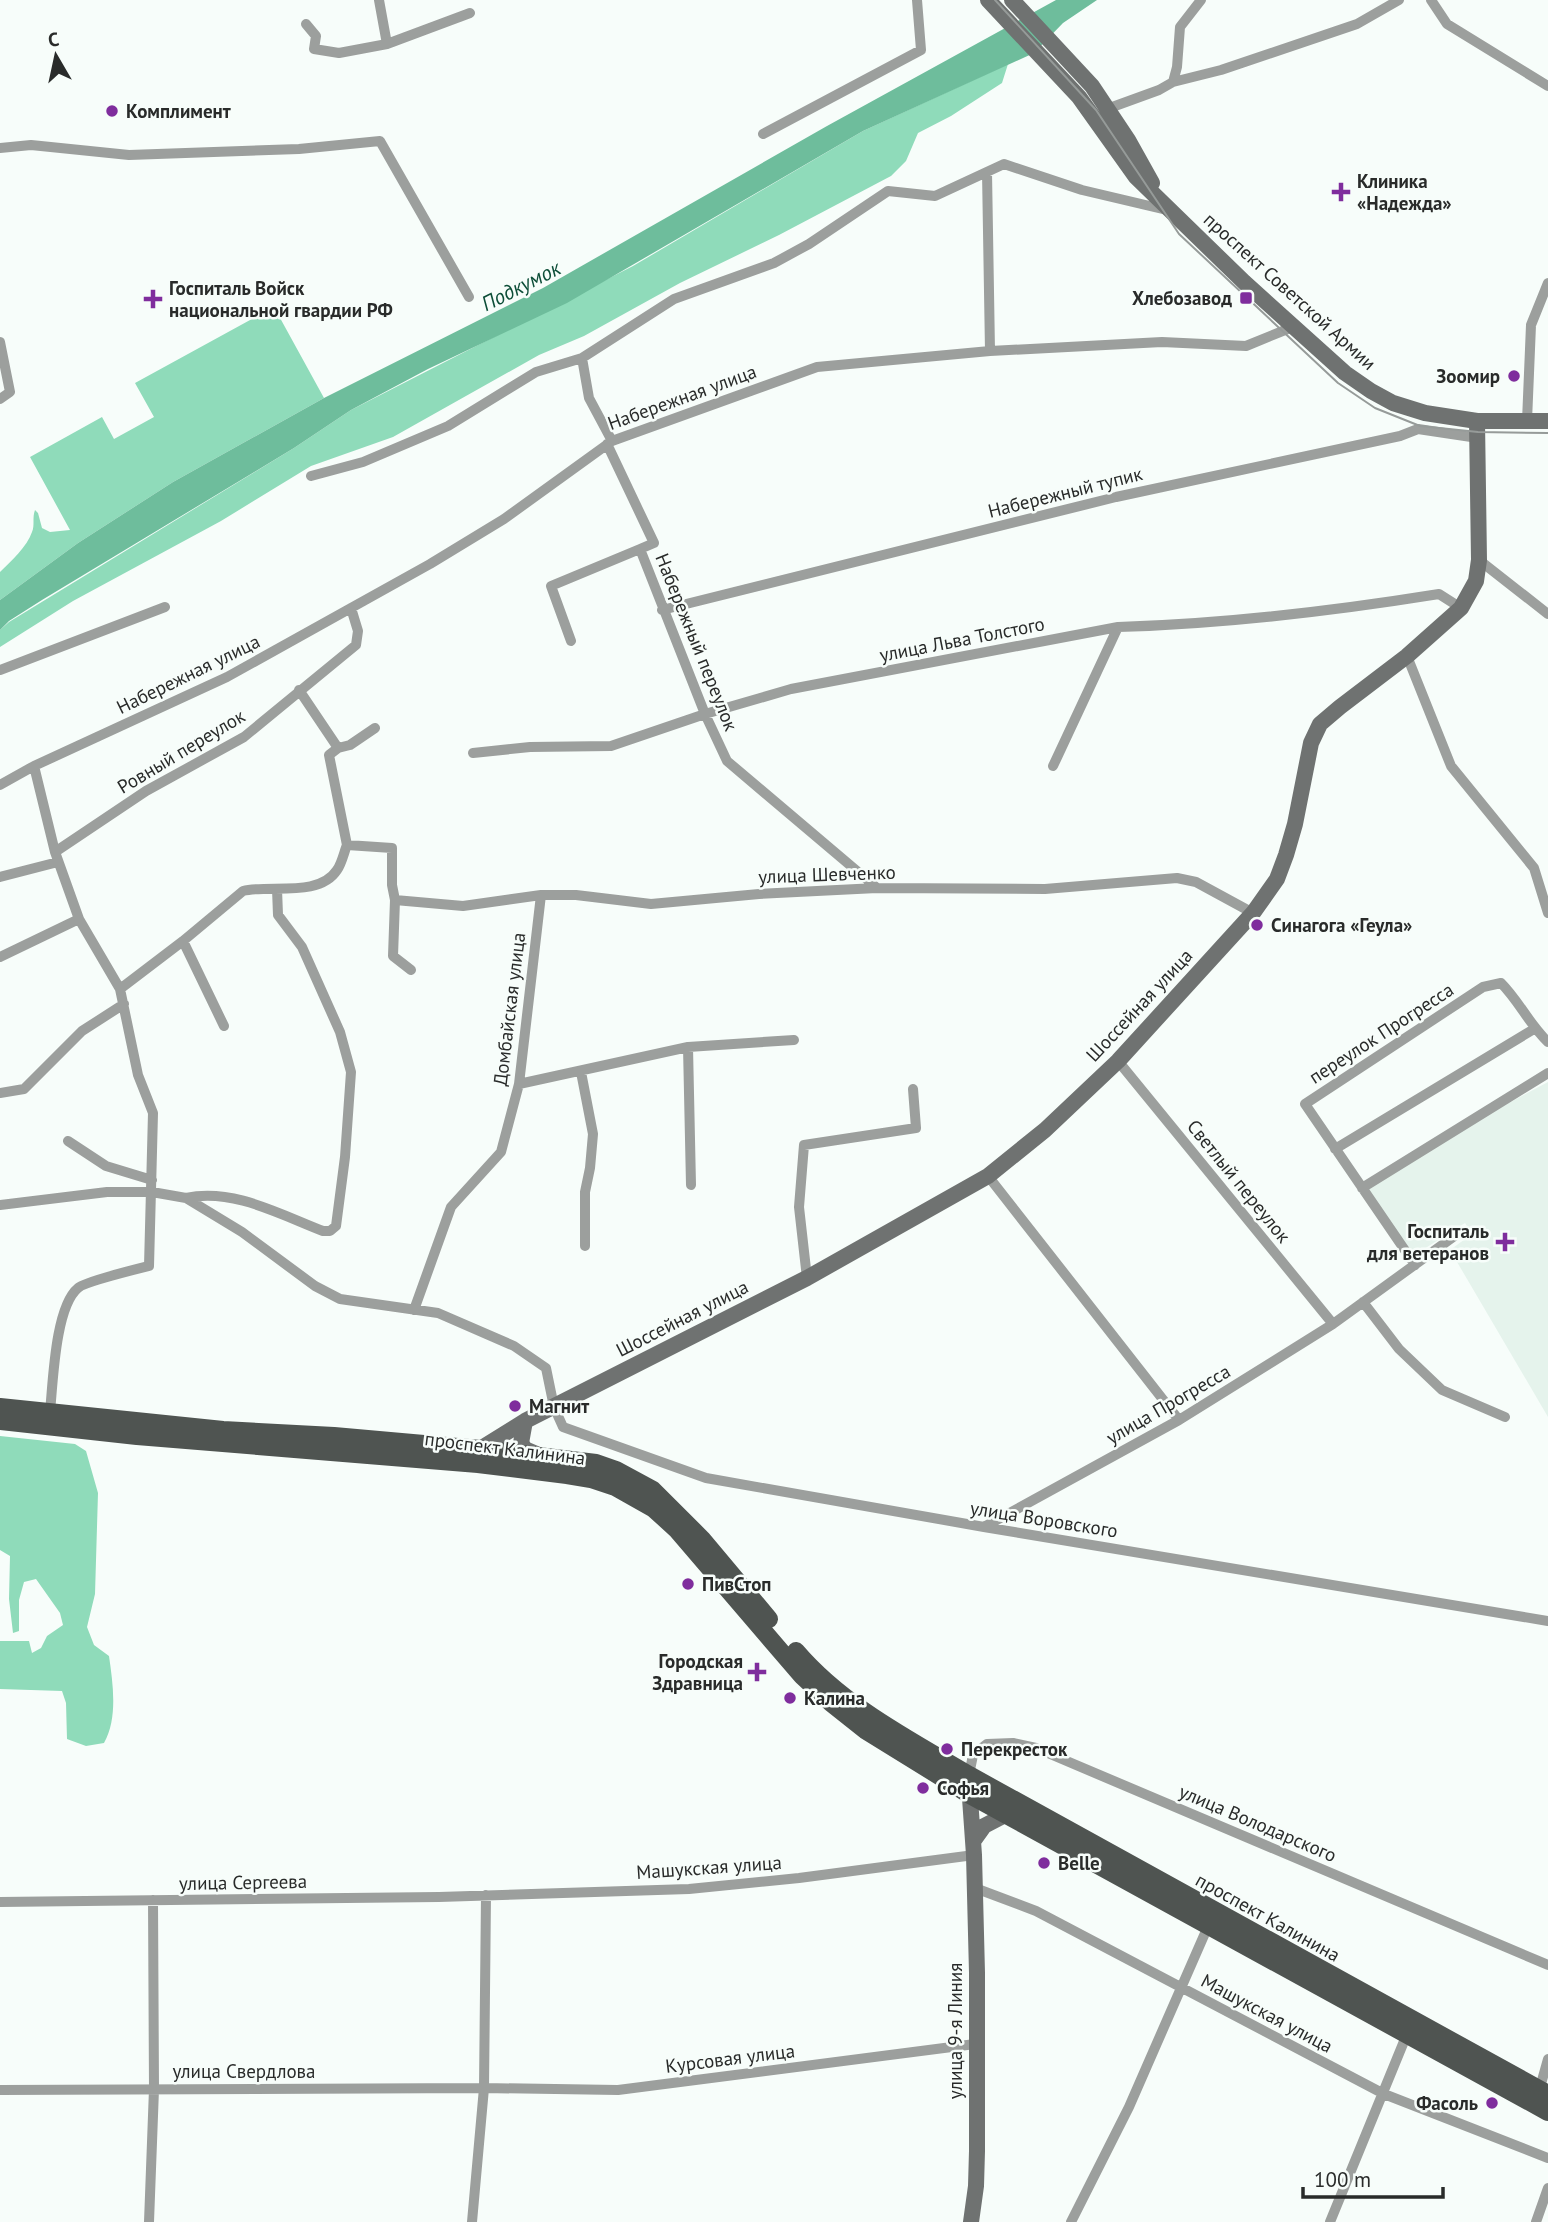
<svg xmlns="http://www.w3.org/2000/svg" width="1548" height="2222" font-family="'PT Sans',sans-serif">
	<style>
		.built { fill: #e5f3ec }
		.green { fill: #8fdbba }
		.water { fill: #6ebd9c }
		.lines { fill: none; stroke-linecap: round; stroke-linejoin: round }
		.street { stroke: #9c9f9d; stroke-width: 10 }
		.secondary { stroke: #6f7271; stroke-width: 16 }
		.primary { stroke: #4f5451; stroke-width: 18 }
		.tram { stroke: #969b99; stroke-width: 2 }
		.poi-dot { fill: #7f2d9d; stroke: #f7fdfa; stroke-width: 2.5 }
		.labels { text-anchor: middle; stroke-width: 5; stroke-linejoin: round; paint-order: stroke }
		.poi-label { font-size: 19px; font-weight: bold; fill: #292b2a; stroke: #f7fdfa; text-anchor: start }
		.street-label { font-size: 19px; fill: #292b2a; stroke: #f7fdfa }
		.water-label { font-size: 21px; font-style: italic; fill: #0d4e38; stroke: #f7fdfa }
	</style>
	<rect width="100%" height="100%" fill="#f7fdfa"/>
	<path class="built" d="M1548,1082v335l-98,-167 22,-16 -7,-11 -52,33 -48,-69 123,-73z"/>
	<path class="green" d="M1008,64l-6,19 -51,33 -33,17 -12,28 -15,15 -112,59 -99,48 -96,53 -45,19 -146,82 -82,29 -90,55 -148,80 -73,46v-17l9,-8 285,-174 57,-38 282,-144 230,-135z
		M274,307l50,91 -151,84 -95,61 -78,57v-28c11,-11 27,-25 32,-40 3,-7 0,-14 3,-22l3,3 4,15 8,4 20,-2 -40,-73 72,-40 12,22 40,-22 -19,-34z
		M0,1436l75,8 11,7 12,42 -3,101 -8,33 7,18 15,11c4,28 9,62 -5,87l-18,3 -19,-7 -1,-36 -4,-12 -62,-2v-48h29l3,12 9,-5 6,-12 16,-11 -3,-12 -24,-34 -12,3 -5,18v31l-6,2 -4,-34 1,-43 -10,-6z"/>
	<path class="water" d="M1056,0h41l-34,23 -29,30 -171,78 -296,172 -139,66 -77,41 -57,38 -252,152 -33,21 -9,9v-30l78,-57 95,-61 151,-84 219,-110 284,-162z"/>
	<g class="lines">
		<path class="street" d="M379,0l8,44
			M1431,0l16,24 101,62
			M306,24l10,12 -2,13 25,4 48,-9 83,-31
			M1173,82l4,-15 3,-40 21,-27
			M1104,110l55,-20 14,-8 48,-12 136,-46 42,-24
			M763,134l158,-84 -4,-50
			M0,148l31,-3 98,10 170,-6 81,-8 89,156
			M987,172l3,179
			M0,342l10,50 -10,7
			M582,358l7,40 23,43
			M1527,421l4,-96 17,-42
			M607,444l47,99 -14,6 65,165 22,47 150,127
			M311,476l52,-14 85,-36 88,-54 46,-14 92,-59 100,-36 35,-19 79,-53 47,5 69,-32 78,26 89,21
			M1479,560l69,54
			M662,610l454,-113 284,-61 18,-7 60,9
			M571,641l-20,-55 89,-37
			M1407,656l44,110 83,102 14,45
			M0,670l165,-63
			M299,690l39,58
			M473,753l57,-6 81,-1 94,-32 86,-25 327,-62c108,-3 215,-16 321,-33l22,14
			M34,766l21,86 24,67 41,70 18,86 15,38 -4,153c-12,3 -65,16 -71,22 -23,19 -25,95 -28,124
			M1053,766l65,-139
			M0,785l34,-19 193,-89 203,-113 74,-45 108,-78 205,-74 173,-16 172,-9 84,4 49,-20
			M347,845l-18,-90 9,-7 12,-3 25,-17
			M55,852l91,-61 98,-54 112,-92 2,-14 -7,-23
			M0,877l58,-15
			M395,900l-2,56 18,14
			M183,941l41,85
			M0,957l79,-38
			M120,989l63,-48 60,-50c26,-7 76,7 94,-21 5,-7 7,-18 10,-25l45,3v37l3,15 68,6 78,-11h35l75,9 108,-10 118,-6 168,1 132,-11 19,4 57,31
			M688,1047l3,138
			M1118,1061l215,263
			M581,1072l12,62 -3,34 -5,24v54
			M519,1084l169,-37 106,-7
			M0,1093l24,-4 58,-58 42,-27
			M68,1141l38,25 46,14
			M1335,1149l199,-120
			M988,1176l191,244
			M1362,1188l186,-115
			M186,1198c47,-10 93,16 137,33h7l6,-5 9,-69 6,-85 -11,-40 -38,-85 -24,-32 -1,-26
			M0,1205l107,-13h45l34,6 56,34 73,54 25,13 98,14 76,33 32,22 8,39 9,20 143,51 278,49 564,94
			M1415,1265l-110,-161 178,-117 18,-4c18,18 28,41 47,59
			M807,1278l-8,-71 5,-62 112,-17 -3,-39
			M1363,1302l36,47 43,41 63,27
			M414,1310l37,-103 50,-55 18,-68 22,-189
			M984,1527l195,-107 154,-96 127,-92
			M969,1775l4,-20 14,-11 26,-1 23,5 512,217
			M975,1888l61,23 348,183 164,64
			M0,1902l439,-5 250,-8 110,-11 175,-23
			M0,2090l484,-2 134,2 357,-46
			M1539,2091l9,-32
			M149,2222l5,-133 -1,-189
			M472,2222l12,-134 2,-193
			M1071,2222l58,-115 80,-183
			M1330,2222l77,-188
			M1536,2222l12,-34"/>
		<path class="secondary" d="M988,0l91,97 57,80 108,105 101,91 26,18 22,12 32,10 52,8h71
			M1012,0l80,86 36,54 24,43
			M525,1421l-4,22 4,6 14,6
			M479,1455l1,-6 45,-28 282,-143 181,-102 57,-46 73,-69 135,-148 24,-34 9,-24 9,-31 16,-81 9,-19 20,-17 67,-51 54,-48 15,-27 3,-21 -2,-139
			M969,1784l5,71 3,118v178l-1,35 -5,36
			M974,1840l10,-14 23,-12"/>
		<path class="primary" d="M0,1407l223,23 111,6 146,13 116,14 20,7 37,20 49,49 67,80
			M0,1421l137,15 341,28 89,11 24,4 24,8 39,22 22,20 126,147 29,27 34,27 105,65 578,317
			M796,1651c46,54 112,88 173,124l579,319"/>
		<path class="tram" d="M995,0l101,110 83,124 159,149 37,25 45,18 58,6 70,1"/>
	</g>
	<g class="poi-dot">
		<circle cx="112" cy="111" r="7"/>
		<path d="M1337.5 181.5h7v7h7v7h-7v7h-7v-7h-7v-7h7z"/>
		<rect x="1239" y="291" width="14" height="14" rx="3.5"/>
		<path d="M149.5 288.5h7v7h7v7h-7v7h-7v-7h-7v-7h7z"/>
		<circle cx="1514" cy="376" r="7"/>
		<circle cx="1257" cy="925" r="7"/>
		<path d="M1501.5 1231.5h7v7h7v7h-7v7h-7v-7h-7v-7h7z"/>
		<circle cx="515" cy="1406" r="7"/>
		<circle cx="688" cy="1584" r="7"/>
		<path d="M753.5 1661.5h7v7h7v7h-7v7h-7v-7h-7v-7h7z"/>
		<circle cx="790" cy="1698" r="7"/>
		<circle cx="947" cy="1749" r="7"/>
		<circle cx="923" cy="1788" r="7"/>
		<circle cx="1044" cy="1863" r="7"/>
		<circle cx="1492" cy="2103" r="7"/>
	</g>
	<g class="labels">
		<g class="poi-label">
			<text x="126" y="118">Комплимент</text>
			<text x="1357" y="188">Клиника<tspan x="1357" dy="22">«Надежда»</tspan></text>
			<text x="169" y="295">Госпиталь Войск<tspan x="169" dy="22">национальной гвардии РФ</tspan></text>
			<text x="1232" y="305" text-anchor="end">Хлебозавод</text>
			<text x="1500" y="383" text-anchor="end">Зоомир</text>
			<text x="1271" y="932">Синагога «Геула»</text>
			<text x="1489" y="1238" text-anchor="end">Госпиталь<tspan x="1489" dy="22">для ветеранов</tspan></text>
			<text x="529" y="1413">Магнит</text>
			<text x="702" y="1591">ПивСтоп</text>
			<text x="743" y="1668" text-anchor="end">Городская<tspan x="743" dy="22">Здравница</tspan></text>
			<text x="804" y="1705">Калина</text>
			<text x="961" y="1756">Перекресток</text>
			<text x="937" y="1795">Софья</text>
			<text x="1058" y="1870">Belle</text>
			<text x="1478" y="2110" text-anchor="end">Фасоль</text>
		</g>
		<g class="street-label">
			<text transform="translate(1290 291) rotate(42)" y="7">проспект Советской Армии</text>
			<text transform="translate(682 397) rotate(-20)" y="7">Набережная улица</text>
			<text transform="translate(1065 492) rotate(-14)" y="7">Набережный тупик</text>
			<text transform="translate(962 639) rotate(-11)" y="7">улица Льва Толстого</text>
			<text transform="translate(697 642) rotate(68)" y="7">Набережный переулок</text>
			<text transform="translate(188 674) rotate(-26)" y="7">Набережная улица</text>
			<text transform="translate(181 751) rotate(-31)" y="7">Ровный переулок</text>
			<text transform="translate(827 874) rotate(-2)" y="7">улица Шевченко</text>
			<text transform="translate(1139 1005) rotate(-47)" y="7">Шоссейная улица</text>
			<text transform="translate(509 1009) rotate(-83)" y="7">Домбайская улица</text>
			<text transform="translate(1381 1033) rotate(-33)" y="7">переулок Прогресса</text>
			<text transform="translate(1239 1181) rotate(51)" y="7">Светлый переулок</text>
			<text transform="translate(682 1318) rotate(-27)" y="7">Шоссейная улица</text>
			<text transform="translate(1168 1404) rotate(-30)" y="7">улица Прогресса</text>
			<text transform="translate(505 1448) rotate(7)" y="7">проспект Калинина</text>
			<text transform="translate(1044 1519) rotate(9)" y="7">улица Воровского</text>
			<text transform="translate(1258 1823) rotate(23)" y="7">улица Володарского</text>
			<text transform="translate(709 1867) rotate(-4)" y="7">Машукская улица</text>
			<text transform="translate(243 1882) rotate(-1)" y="7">улица Сергеева</text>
			<text transform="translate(1268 1917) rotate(29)" y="7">проспект Калинина</text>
			<text transform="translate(1267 2013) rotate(28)" y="7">Машукская улица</text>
			<text transform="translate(955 2031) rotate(-90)" y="7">улица 9-я Линия</text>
			<text transform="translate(730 2058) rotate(-7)" y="7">Курсовая улица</text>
			<text x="244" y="2078">улица Свердлова</text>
		</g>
		<g class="water-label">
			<text transform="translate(521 286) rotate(-27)" y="7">Подкумок</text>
		</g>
	</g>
	<g transform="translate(56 56) rotate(351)" stroke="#f7fdfa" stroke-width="5" paint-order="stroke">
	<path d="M0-5L12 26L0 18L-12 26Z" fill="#292b2a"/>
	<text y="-10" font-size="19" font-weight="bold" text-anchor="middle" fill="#292b2a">С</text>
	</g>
	<path d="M1303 2187v10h140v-10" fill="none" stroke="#292b2a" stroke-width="3.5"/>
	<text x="1314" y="2187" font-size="21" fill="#292b2a" stroke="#f7fdfa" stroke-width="5" paint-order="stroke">100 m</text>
</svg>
